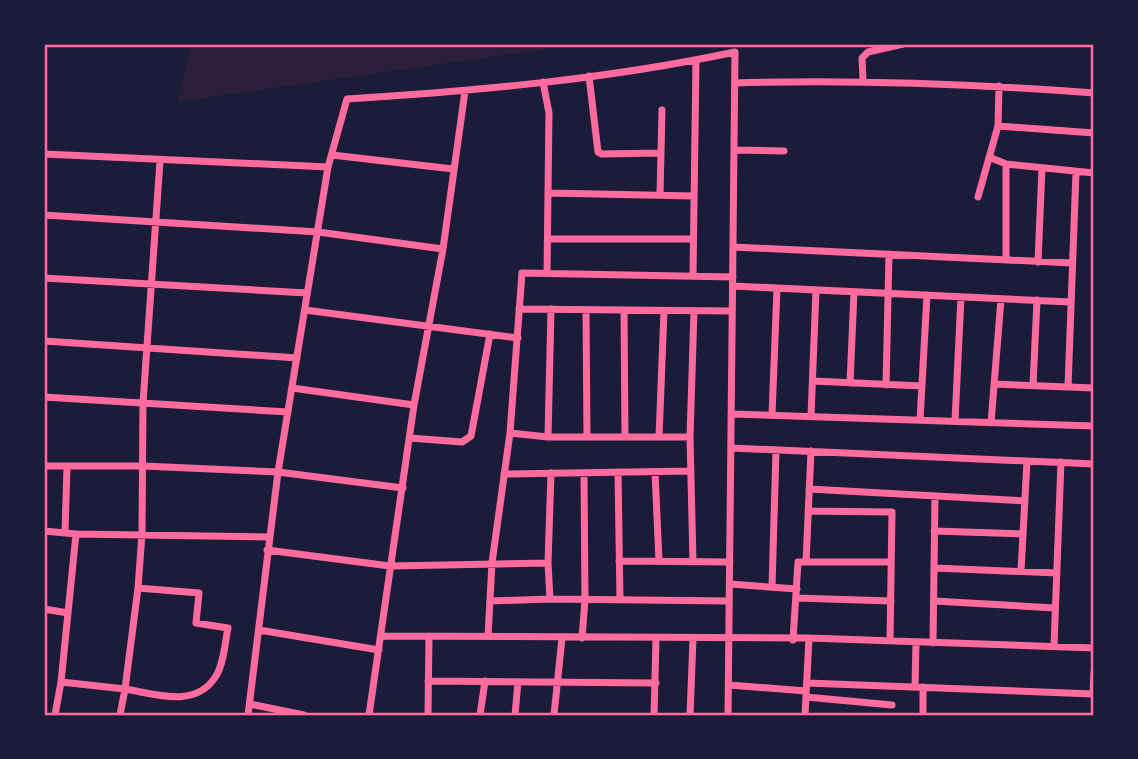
<svg xmlns="http://www.w3.org/2000/svg" width="1138" height="759" font-family="'Public Sans',sans-serif">
	<style>
		.green { fill: #2a1e3b }
		.lines { fill: none; stroke-linecap: round; stroke-linejoin: round }
		.minor { stroke: #ff6b9d; stroke-width: 7 }
		.neatline { fill: none; stroke: #ff6b9d; stroke-width: 2.5 }
	</style>
	<rect width="100%" height="100%" fill="#1b1b3a"/>
	<path class="green" d="M191,44h393l-407,58z"/>
	<g class="lines">
		<path class="minor" d="M589,76l9,76 4,2 59,-1
			M863,80l-1,-22 6,-6 35,-8
			M543,82l6,31 -2,160
			M735,83c120,-4 239,1 359,10
			M998,126l96,7
			M734,150l50,1
			M44,154l284,13
			M332,155l121,14
			M989,157l17,7 88,9
			M548,193l146,3
			M660,195l2,-85
			M978,197l20,-71 1,-40
			M44,215l274,17 125,17
			M548,239h145
			M733,247l339,16
			M1006,260v-96
			M1038,262l4,-94
			M693,276l3,-215
			M44,278l263,15
			M733,286l337,16
			M519,309l213,2
			M305,310l213,28
			M586,310l1,127
			M624,310l1,127
			M44,341l253,17
			M813,381l109,5
			M850,383l4,-91
			M994,384l100,4
			M886,385l3,-131
			M1033,385l4,-85
			M1068,387l8,-215
			M292,388l122,17
			M44,397l244,15
			M731,414l363,12
			M772,415l5,-127
			M811,416l5,-126
			M920,420l7,-125
			M955,421l6,-124
			M991,423l10,-124
			M510,433l38,4h142
			M548,437l3,-128
			M659,437l5,-126
			M410,438l52,4 9,-6 19,-102
			M731,448l363,16
			M44,466h99l135,6 125,16
			M618,472l2,128
			M655,472l4,89
			M504,474l187,-3
			M809,489l216,12
			M808,511l84,1 -2,129
			M44,531l32,3 193,3
			M934,531l89,3
			M65,532l2,-65
			M267,550l123,16 158,-3
			M619,561l111,1
			M693,562l-3,-125 4,-126
			M806,562l5,-111
			M934,568l123,5
			M1021,571l6,-110
			M730,584l67,5
			M772,587l4,-137
			M138,588l61,5 -3,30 32,5c-3,14 -4,35 -12,48 -20,33 -61,18 -91,13l13,-101 4,-54 1,-131 17,-242
			M796,598l95,3
			M550,599l-2,-36 3,-90
			M490,601l60,-2 179,2
			M934,601l121,7
			M44,609l24,4
			M259,630l120,20
			M382,636l427,2 285,10
			M488,636l4,-73 18,-130 12,-160 211,4
			M582,638l3,-38 -1,-127
			M793,640l5,-78h93
			M933,643l2,-147
			M1054,646l7,-184
			M428,681l228,2
			M61,682l64,7 -5,26
			M807,683l286,11 1,-22
			M729,685l77,6
			M915,687l1,-45
			M806,697l86,8
			M250,704l54,11
			M55,715l6,-33 15,-148
			M248,715l30,-243 50,-305 19,-68c130,-8 261,-20 388,-47l-7,663
			M369,715l45,-310 29,-156 22,-158
			M428,715l1,-79
			M480,715l5,-34
			M515,715l3,-33
			M554,715l8,-77
			M654,715l2,-76
			M690,715l3,-76
			M805,715l4,-77
			M923,715v-28"/>
	</g>
	<rect width="1138" height="759" fill="none" stroke="#1b1b3a" stroke-width="91"/>
	<rect x="46" y="46" width="1046" height="668" class="neatline"/>
</svg>
